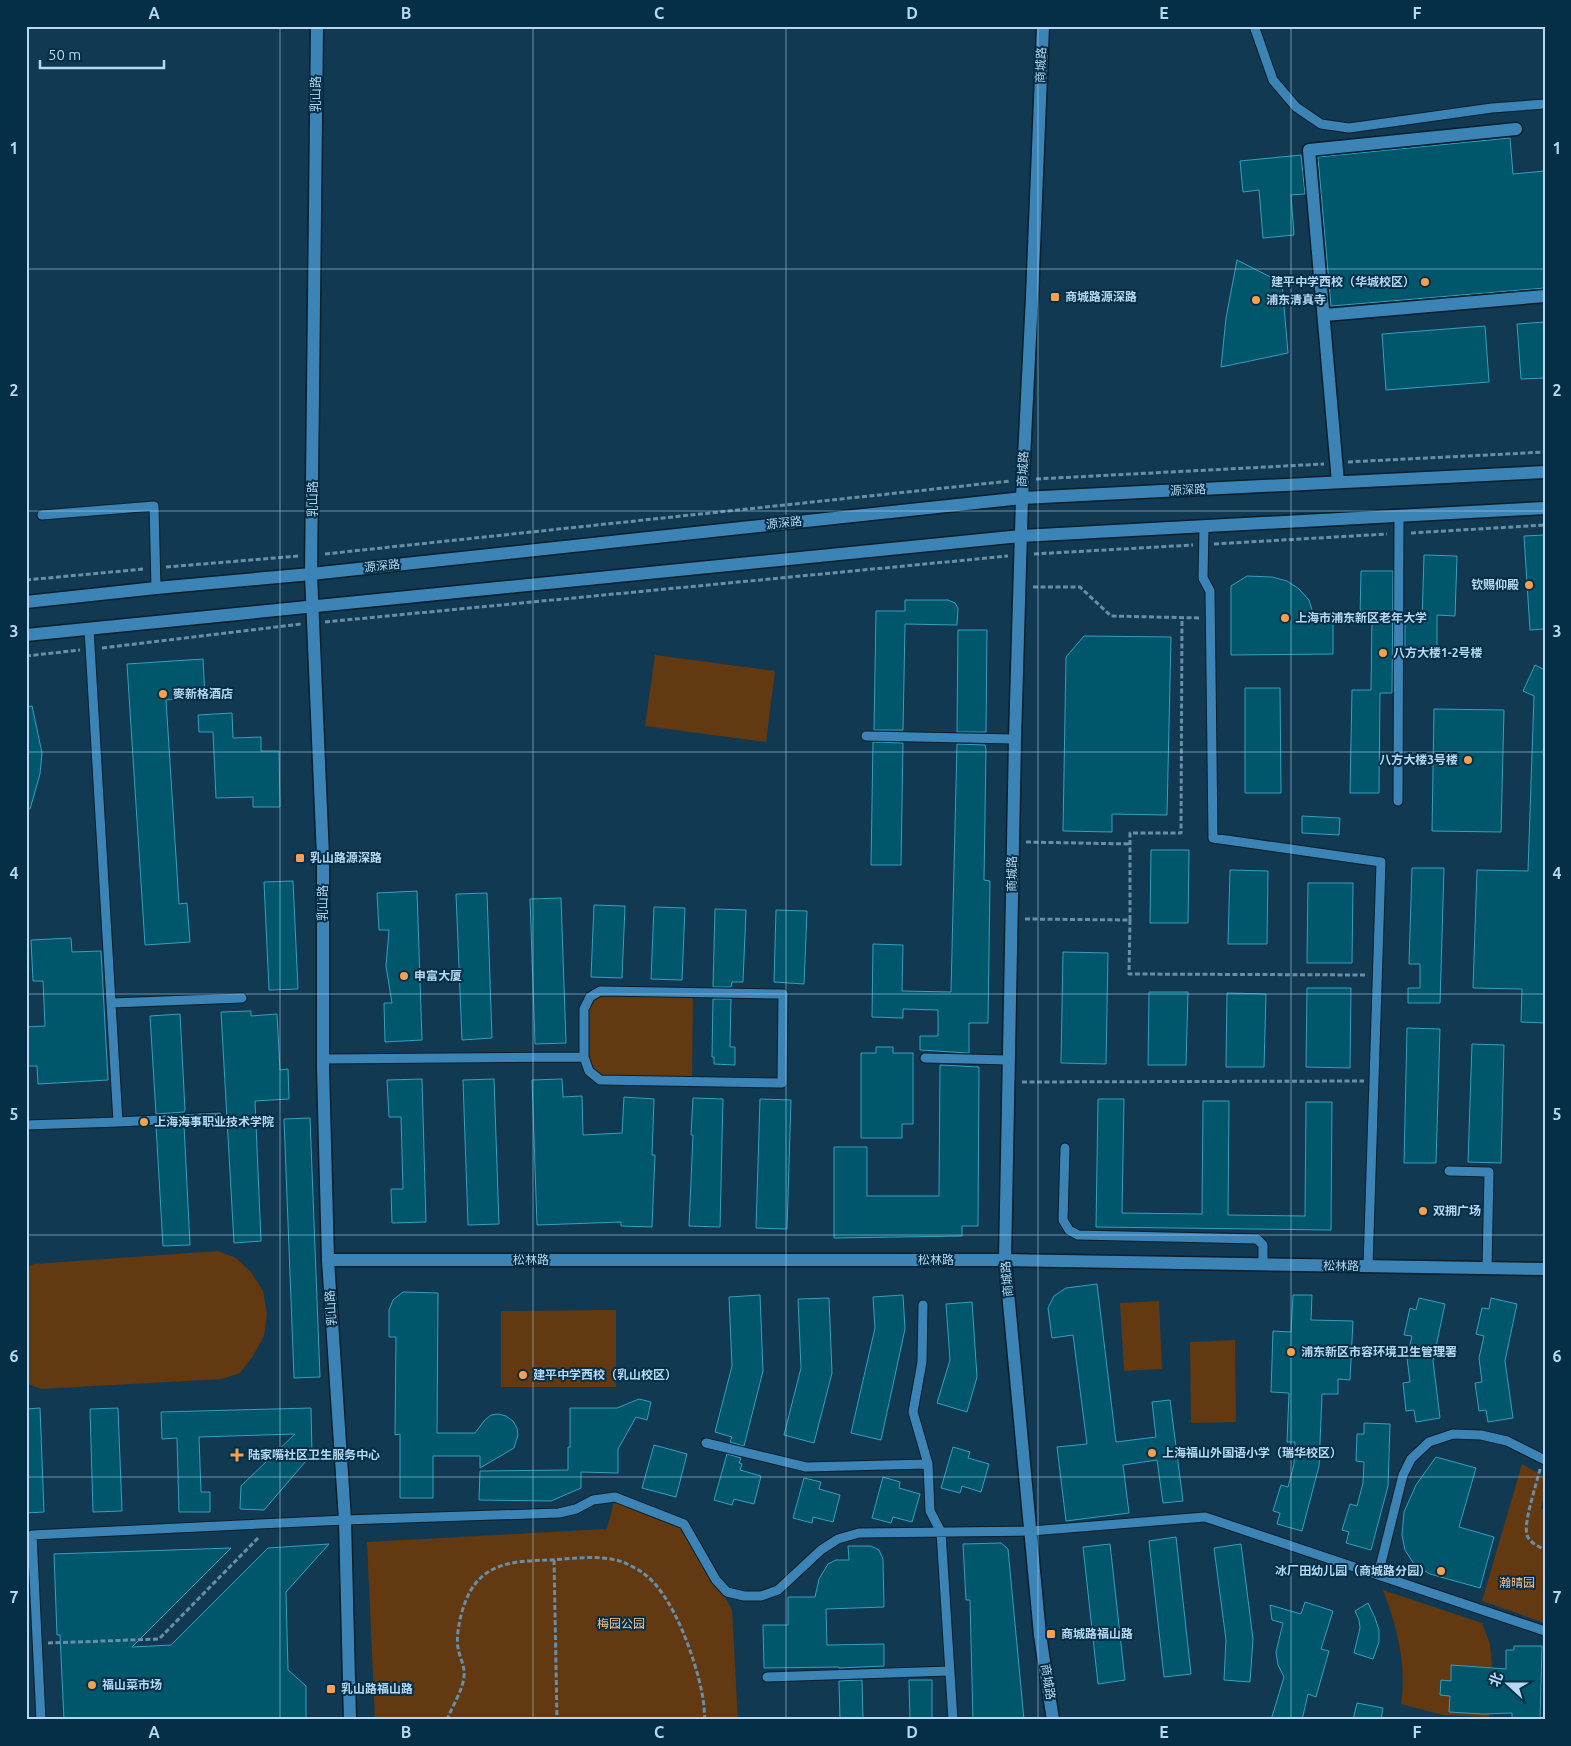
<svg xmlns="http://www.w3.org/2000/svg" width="1571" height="1746" font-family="Ubuntu,'Noto Sans SC',sans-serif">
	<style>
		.green { fill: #623910 }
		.building { fill: #00576c; stroke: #359fbe }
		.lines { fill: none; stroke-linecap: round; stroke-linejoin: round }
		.lane-casing { stroke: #081f2e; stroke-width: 11 }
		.street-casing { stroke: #081f2e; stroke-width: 15 }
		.secondary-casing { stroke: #081f2e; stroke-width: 15 }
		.path { stroke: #698ea8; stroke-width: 3; stroke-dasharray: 5 2.5; stroke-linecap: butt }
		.lane { stroke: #3c84b5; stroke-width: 9 }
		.street { stroke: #3c84b5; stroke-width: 12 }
		.secondary { stroke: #3c84b5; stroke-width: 12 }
		.grid { fill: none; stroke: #b6d8f3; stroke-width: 1; stroke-opacity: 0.55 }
		.poi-dot { fill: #f9a04c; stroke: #052e47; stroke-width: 2 }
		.labels { text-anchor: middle; stroke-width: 4; stroke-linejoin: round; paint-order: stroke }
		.street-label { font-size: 12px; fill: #b6d8f3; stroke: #052e47 }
		.poi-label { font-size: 12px; font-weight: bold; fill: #b6d8f3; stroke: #052e47; text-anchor: start }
		.park-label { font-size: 12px; fill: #fdc08d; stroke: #052e47 }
		.neatline { fill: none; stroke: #b6d8f3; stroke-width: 2 }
		.grid-label { font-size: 16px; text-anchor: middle; font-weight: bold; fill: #b6d8f3 }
	</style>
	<rect width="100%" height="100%" fill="#123952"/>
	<path class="green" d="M655,655l120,16 -9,71 -121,-16z
		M600,991l93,1 -1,89 -92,-2 -11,-8 -5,-62z
		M218,1251l18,7 15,14 12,19 4,23 -3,22 -11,20 -13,17 -18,6 -181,10 -15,-6v-115l8,-4z
		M1159,1301l3,68 -38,2 -4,-68z
		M616,1310v77h-115v-76z
		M1235,1340l1,82 -45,1 -1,-81z
		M1522,1464l23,13v16l-4,15 4,3v112l-63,-22z
		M615,1497l69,27 48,86 6,110h-363l-8,-178 240,-13z
		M1383,1590l99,33 8,21 2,21 -3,52 -46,-2 -42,-11c6,-40 -4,-77 -18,-114z"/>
	<path class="building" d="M1510,138l3,36 32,-3v117l-214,18 -13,-149z
		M1301,155l4,39 -14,1 3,40 -31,3 -4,-48 -16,2 -3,-31z
		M1237,260l45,23 6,70 -67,14 5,-49z
		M1545,322v56l-24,1 -4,-55z
		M1485,326l4,56 -103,8 -4,-56z
		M1545,535v94l-15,1 -6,-94z
		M1424,555l33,1 -2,60 -18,-1v34h-32v-27h17z
		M1361,571h32l-1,122h-12l-1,100h-29l2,-103h19l1,-74 -12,1z
		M1247,576l25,1 15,4 12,8 10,11 4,13h20v41l-102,1v-69z
		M905,600h43l7,3 3,5 -1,17 -52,-1 -2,106h-29l2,-119h29z
		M958,630h29l-1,102h-29z
		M1084,636l87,1 -4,178 -55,-1v18l-49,-1 3,-174z
		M203,659l2,38 -39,3 13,204 8,-1 3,39 -45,3 -18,-281z
		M1535,665l10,5v353l-24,-1 1,-33 -49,-1 4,-118 51,1 6,-175 -11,-5z
		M1245,688h35l1,105h-36z
		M32,706l10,47 -2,21 -10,35h-4v-102z
		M1434,709l70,1 -3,122 -69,-1z
		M232,713l1,25 28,-1v14h18l1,56h-27v-10l-37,1 -3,-66h-14l-1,-17z
		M873,742l30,1 -2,122h-30z
		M957,744l28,1 1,5 -2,130 6,1 -2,142h-19v30l-49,-3v-14h18v-26l-35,-1v9l-31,-1 1,-73 30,1 -1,46 49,1z
		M1302,816l38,2 -1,17 -37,-2z
		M1151,850h38l-1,73h-38z
		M1412,868h32l-4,135h-32v-15h12v-24h-11z
		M1230,870l38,1 -1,73h-39z
		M293,881l5,108 -29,1 -5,-108z
		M1308,883h45l-1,80h-45z
		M417,891l5,149 -37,2 -1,-39h8l-6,-37 3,-36h-10l-2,-37z
		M487,893l5,145 -30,2 -6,-146z
		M561,898l5,145 -31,1 -5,-145z
		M594,905l31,1 -3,72 -31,-1z
		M654,907l31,1 -3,72 -31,-1z
		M715,909l31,1 -3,72h-11l-1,5h-18z
		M776,910l31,1 -3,73 -30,-2z
		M71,938l1,14 29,-1 7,129 -70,4 -1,-18h-11v-39l19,-1 -2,-45h-10l-2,-41z
		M1063,952l45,1 -2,111 -45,-1z
		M1307,988h44l-1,80 -44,-1z
		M1149,992h39l-2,73h-38z
		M1227,993l39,1 -2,73h-38z
		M713,999h18l-1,48h5v18l-21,-1v-7h-2z
		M251,1011v5l26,-2 3,56 8,-1 1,30 -34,2 6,140 -27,2 -13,-231z
		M180,1014l5,96 -1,2 -28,2 -6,-98z
		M1407,1028l33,1 -4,134h-32z
		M1472,1044l32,1 -3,118 -33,-1z
		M876,1047h17v6h20v71h-11v14h-41v-85h15z
		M940,1065l39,2 -1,159h-16v10l-128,2v-91h33v49h72z
		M422,1079l4,143 -34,1 -1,-34h12l-2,-72h-12l-2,-37z
		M494,1079l5,145 -31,1 -5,-145z
		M562,1079l1,18 19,-1 1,39 39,-2 2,-36 30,2 -2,56h3l-3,72 -31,-1v-4l-84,3 -5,-145z
		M693,1098l30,1 -3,128 -31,-1 4,-91h-2z
		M760,1099l31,1 -4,129 -31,-1z
		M1098,1099h26l-2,114 80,1 1,-113h26l-1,114 77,1 1,-114h26l-1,128 -235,-3z
		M310,1118l10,259 -26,1 -10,-259z
		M184,1125l6,120 -27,1 -7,-120z
		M1097,1284l19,158 40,-5 -4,-35 18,-2 13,101 -20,2 -6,-43 -34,5 6,48 -63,8 -9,-74 30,-3 -14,-109 -21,3 -4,-30 6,-12 12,-8z
		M403,1292l35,1 -1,140h38l9,-12 7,-6 7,-1 8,2 7,5 4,7 1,7 -4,13 -34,20v-12h-47v42h-33v-64l-5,1 1,-98h-7v-27l4,-10z
		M760,1295l3,76 -19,75 -14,-4 2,-5 -17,-5 17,-66 -3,-69z
		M903,1295l2,34 -24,111 -30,-7 24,-105 -2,-31z
		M1293,1295h19l-1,25 42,1 -3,59 -12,-1v15h-16l-3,72 -17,65 -25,-7 3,-11 -7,-2 8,-26 7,2 6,-23 1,-22h-8l2,-49 -18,-1 2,-61 18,1z
		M829,1298l3,75 -18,70 -30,-8 17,-67 -3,-69z
		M1419,1298l26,6 -12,57 7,57 -24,4 -2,-12 -8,1 -3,-28 7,-1 -3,-24 5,-22 -8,-1 6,-27 6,2z
		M1491,1298l26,6 -12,57 8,57 -25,4 -2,-12 -7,1 -4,-28 7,-1 -3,-24 5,-22 -8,-2 6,-26 7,1z
		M972,1302l5,75 -10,35 -30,-9 13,-43 -4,-56z
		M639,1399l12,3 -4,18 -11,-3 -18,32v24l-37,-1v16l-30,13 -72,-1 1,-29 88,-1v-23h2v-39h47z
		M40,1408l4,104 -18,1v-104z
		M118,1408l4,103 -29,1 -3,-103z
		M311,1408l1,46 -48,56 -24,-1 1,-23 54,-52 -96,3 2,55h9v20h-31l-2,-74 -15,1 -1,-27z
		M1364,1423l26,1 -2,62 -17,64 -25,-7 3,-11 -7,-2 8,-26 7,2 6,-23 1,-21 -8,-1 1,-27h7z
		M654,1445l33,9 -11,43 -34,-9z
		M953,1447l17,5 -2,6 21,6 -8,28 -19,-6 -2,7 -19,-5z
		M727,1454l14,4 -2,5 3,1 -2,6 21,6 -7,28 -20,-5 -2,6 -18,-5z
		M1436,1457l40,11 -17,59 35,10 -14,51 -50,-14 -16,-10 -9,-14 -3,-15 2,-23 12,-27z
		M883,1477l17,5 -1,6 21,6 -8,28 -19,-5 -2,6 -19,-5z
		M804,1478l17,4 -2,7 21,6 -7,27 -20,-5 -1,6 -19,-5z
		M1176,1537l15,137 -27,3 -15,-136z
		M1001,1543l7,6 16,171h-51l-3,-120h-4l-3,-56z
		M329,1544l-43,48 2,78 18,16v34h-242l-4,-85h-3l-3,-81 177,-6 -99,99 39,-2 97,-97z
		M1110,1544l15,136 -27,4 -15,-137z
		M1241,1544l12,95 -3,43 -26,-2 2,-40 -12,-92z
		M848,1546h23l8,4 4,9 1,48 -58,2 1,36 57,-1v22l-45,2v-1l-75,1 -1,-43h25v-28h27l4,-18 9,-15 8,-4h13z
		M1305,1602l28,9 -12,38 8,2 -13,46 -8,-3 -6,26h-31l13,-43 -6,-12 -2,-13 7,-29 -11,-3 -2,-15 31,9z
		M1368,1603l7,15 4,12v12l-6,17 -19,-6 6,-25 -1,-8 -4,-9z
		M1514,1646h28l-2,74h-28v-7l-29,1 -34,-2 1,-16 -10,-1 1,-15 10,1v-16l55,4v-19h8z
		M862,1680l1,40h-23l-1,-39z
		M909,1680h23v40h-22z
		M1357,1703l26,5 -2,12h-28z"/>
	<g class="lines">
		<defs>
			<path id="lane" d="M1254,26l19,54 23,27 25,17 28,4 143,-20 53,-4
				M42,515l112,-9 2,82
				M1204,526l-1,52 7,13 3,247 168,24 -13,404
				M866,736l149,3
				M1398,801l1,-285
				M111,1003l131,-5
				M925,1058l84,2
				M323,1059l261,-2 5,14 11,9 182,3 1,-89 -183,-3 -10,6 -6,12v48
				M118,1122l101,-5
				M26,1125l92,-3 -29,-493
				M1065,1148l-2,72 6,10 9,5 179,4 6,6v19
				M1449,1171l40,1 -2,96
				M923,1305l-1,57 -9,50 15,52
				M706,1443l100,24 122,-3 2,47 11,21 12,188
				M1378,1575l25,-100 8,-16 18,-17 24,-8 28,1 26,6 38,19
				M767,1677l183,-6
				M41,1720l-9,-185 313,-15 214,-7 17,-4 17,-9 22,-3 69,27 32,56 11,12 17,4h17l17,-6 43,-40 17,-11 21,-6 172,-2 174,-14 340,114"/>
			<path id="street" d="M317,26l-6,548 12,283v211l5,192 17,260 5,200
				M1325,315l220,-19
				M1338,482l-29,-332 207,-21
				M328,1260h677l540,9"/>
			<path id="secondary" d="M1043,26l-11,271 -10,201 -7,241 -10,521 35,375 13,85
				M26,602l130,-14 155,-14 711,-76 523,-26
				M26,635l995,-99 524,-28"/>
		</defs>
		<use href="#lane" class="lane-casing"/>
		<use href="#street" class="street-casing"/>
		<use href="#secondary" class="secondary-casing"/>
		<path class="path" d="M1348,462l197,-10
			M1036,479l288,-15
			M1411,533l134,-8
			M1214,544l173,-10
			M325,554l685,-73
			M1034,554l159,-9
			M166,567l133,-11
			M26,580l118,-11
			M1033,587h47l31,29 89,2
			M325,622l683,-66
			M102,648l199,-24
			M26,656l54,-6
			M1026,842l104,2
			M1025,919l105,1 -1,54 238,1
			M1130,920v-87h51l1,-216
			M1022,1082l342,-1
			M1540,1469c-3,14 -17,54 -13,66 2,7 11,11 18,15
			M554,1560l3,160
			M48,1643l111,-4 100,-102
			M447,1720c5,-14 15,-28 17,-43 1,-12 -4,-18 -6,-29 -3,-17 6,-51 17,-64 18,-23 47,-23 73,-24 25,-1 51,-6 75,2 6,3 15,7 20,11 30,21 52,85 59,120 2,9 2,18 3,27"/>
		<use href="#lane" class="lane"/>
		<use href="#street" class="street"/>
		<use href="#secondary" class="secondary"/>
	</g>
	<path class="grid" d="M280,26v1694M533,26v1694M786,26v1694M1038,26v1694M1291,26v1694M26,269h1519M26,511h1519M26,752h1519M26,994h1519M26,1235h1519M26,1477h1519"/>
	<g class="poi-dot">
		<circle cx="1425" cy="282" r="5"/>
		<rect x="1050" y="292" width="10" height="10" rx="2.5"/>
		<circle cx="1256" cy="300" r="5"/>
		<circle cx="1529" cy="585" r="5"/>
		<circle cx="1285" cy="618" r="5"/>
		<circle cx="1383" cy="653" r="5"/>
		<circle cx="163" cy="694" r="5"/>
		<circle cx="1468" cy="760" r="5"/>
		<rect x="295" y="853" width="10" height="10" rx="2.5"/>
		<circle cx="404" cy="976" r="5"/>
		<circle cx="144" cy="1122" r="5"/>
		<circle cx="1423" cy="1211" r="5"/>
		<circle cx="1291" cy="1352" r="5"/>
		<circle cx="523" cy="1375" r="5"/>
		<circle cx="1152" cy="1453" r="5"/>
		<path d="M234.5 1447.5h5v5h5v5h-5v5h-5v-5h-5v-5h5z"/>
		<circle cx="1441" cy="1571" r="5"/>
		<rect x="1046" y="1629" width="10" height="10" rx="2.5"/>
		<circle cx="92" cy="1685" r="5"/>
		<rect x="326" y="1684" width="10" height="10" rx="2.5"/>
	</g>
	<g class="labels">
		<g class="street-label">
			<text transform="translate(1041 65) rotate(-88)" y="4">商城路</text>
			<text transform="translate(316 94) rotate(-90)" y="4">乳山路</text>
			<text transform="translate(1023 469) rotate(-87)" y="4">商城路</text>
			<text transform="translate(1188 490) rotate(-3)" y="4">源深路</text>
			<text transform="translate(313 499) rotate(-90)" y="4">乳山路</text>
			<text transform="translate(784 523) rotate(-6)" y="4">源深路</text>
			<text transform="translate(382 566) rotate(-6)" y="4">源深路</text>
			<text transform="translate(1012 874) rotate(-89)" y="4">商城路</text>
			<text transform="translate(323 903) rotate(-90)" y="4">乳山路</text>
			<text x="531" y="1264">松林路</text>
			<text x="936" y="1264">松林路</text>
			<text transform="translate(1341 1266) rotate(1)" y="4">松林路</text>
			<text transform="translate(1007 1279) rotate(-95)" y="4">商城路</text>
			<text transform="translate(331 1308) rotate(-94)" y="4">乳山路</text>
			<text transform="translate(1048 1682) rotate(81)" y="4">商城路</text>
		</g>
		<g class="poi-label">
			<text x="1415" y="286" text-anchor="end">建平中学西校（华城校区）</text>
			<text x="1065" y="301">商城路源深路</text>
			<text x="1266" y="304">浦东清真寺</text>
			<text x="1519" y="589" text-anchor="end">钦赐仰殿</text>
			<text x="1295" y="622">上海市浦东新区老年大学</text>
			<text x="1393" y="657">八方大楼1-2号楼</text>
			<text x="173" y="698">麥新格酒店</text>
			<text x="1458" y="764" text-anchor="end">八方大楼3号楼</text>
			<text x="310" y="862">乳山路源深路</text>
			<text x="414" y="980">申富大厦</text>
			<text x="154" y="1126">上海海事职业技术学院</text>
			<text x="1433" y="1215">双拥广场</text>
			<text x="1301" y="1356">浦东新区市容环境卫生管理署</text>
			<text x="533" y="1379">建平中学西校（乳山校区）</text>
			<text x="1162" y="1457">上海福山外国语小学（瑞华校区）</text>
			<text x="248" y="1459">陆家嘴社区卫生服务中心</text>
			<text x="1431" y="1575" text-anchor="end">冰厂田幼儿园（商城路分园）</text>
			<text x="1061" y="1638">商城路福山路</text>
			<text x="102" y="1689">福山菜市场</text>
			<text x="341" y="1693">乳山路福山路</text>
		</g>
		<g class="park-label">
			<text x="1517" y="1587">瀚晴园</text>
			<text x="621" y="1628">梅园公园</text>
		</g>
	</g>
	<rect width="1571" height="1746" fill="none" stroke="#052e47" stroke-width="55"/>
	<g transform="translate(1508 1684) rotate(291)" stroke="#052e47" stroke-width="4" paint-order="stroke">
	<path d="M0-4L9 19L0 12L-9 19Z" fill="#b6d8f3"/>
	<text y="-8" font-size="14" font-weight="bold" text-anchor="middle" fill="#b6d8f3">北</text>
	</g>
	<path d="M40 60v8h124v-8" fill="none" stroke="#b6d8f3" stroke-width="2.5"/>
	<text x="48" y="60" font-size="15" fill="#b6d8f3" stroke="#052e47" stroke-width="4" paint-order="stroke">50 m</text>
	<rect x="28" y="28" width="1516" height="1690" class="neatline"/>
	<g class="grid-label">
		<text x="154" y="19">A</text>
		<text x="406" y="19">B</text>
		<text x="659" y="19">C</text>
		<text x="912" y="19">D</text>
		<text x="1164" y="19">E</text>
		<text x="1417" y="19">F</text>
		<text x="14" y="154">1</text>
		<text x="1557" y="154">1</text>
		<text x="14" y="396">2</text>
		<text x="1557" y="396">2</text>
		<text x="14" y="637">3</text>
		<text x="1557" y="637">3</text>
		<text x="14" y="879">4</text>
		<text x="1557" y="879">4</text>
		<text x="14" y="1120">5</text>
		<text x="1557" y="1120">5</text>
		<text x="14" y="1362">6</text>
		<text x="1557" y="1362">6</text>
		<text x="14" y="1603">7</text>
		<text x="1557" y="1603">7</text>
		<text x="154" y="1738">A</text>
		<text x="406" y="1738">B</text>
		<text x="659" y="1738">C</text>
		<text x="912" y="1738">D</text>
		<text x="1164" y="1738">E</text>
		<text x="1417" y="1738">F</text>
	</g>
</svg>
